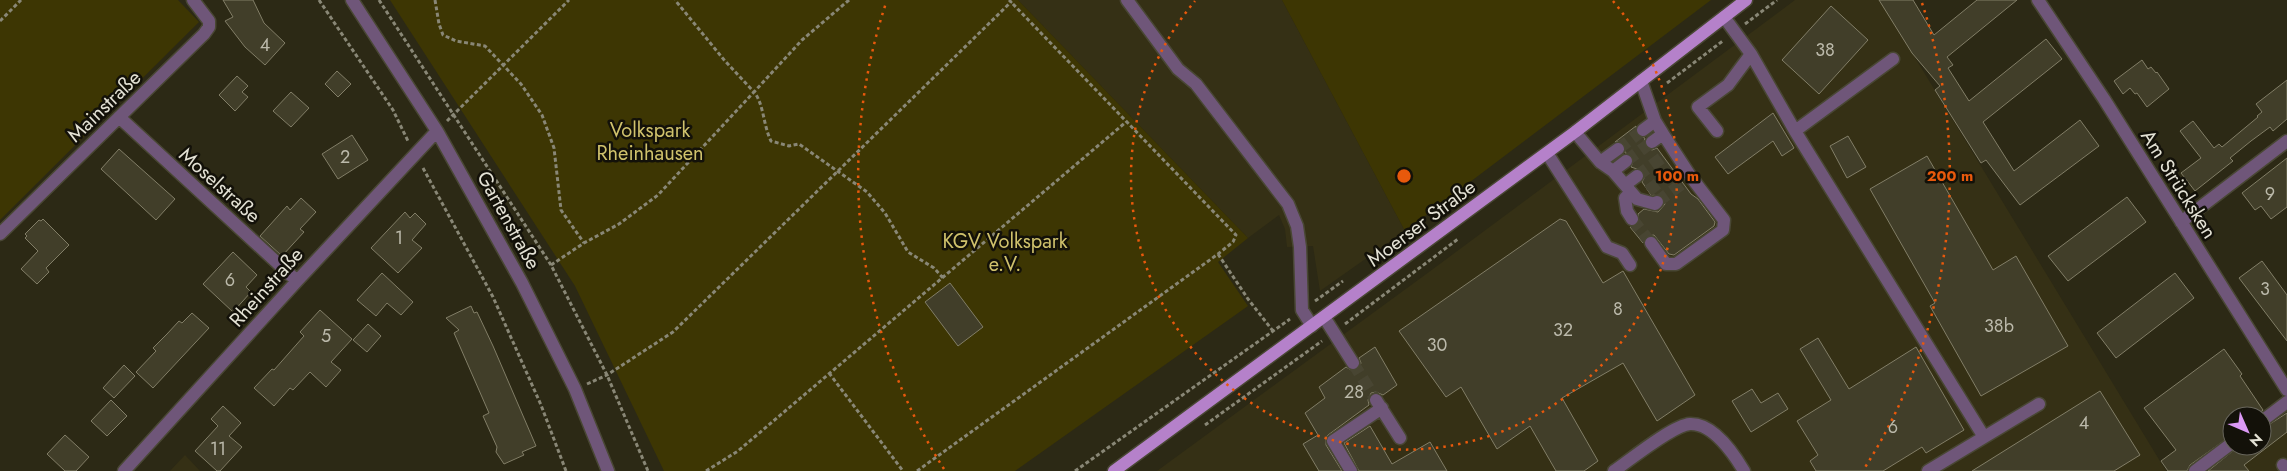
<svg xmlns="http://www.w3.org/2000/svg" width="2287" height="471" font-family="Jost,sans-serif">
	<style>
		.built { fill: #353015 }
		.green { fill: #3d3603 }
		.building { fill: #413e29; stroke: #827e67 }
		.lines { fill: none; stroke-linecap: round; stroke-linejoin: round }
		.minor-tunnel { stroke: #484532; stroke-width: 12; stroke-dasharray: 12 6; stroke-linecap: butt }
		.minor-casing { stroke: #494734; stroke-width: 15 }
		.major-casing { stroke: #494734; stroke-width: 15 }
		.path { stroke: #898776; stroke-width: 3; stroke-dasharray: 4 2.5; stroke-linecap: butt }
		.minor { stroke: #6f5679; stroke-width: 12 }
		.major { stroke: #b581ca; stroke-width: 12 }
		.ring { fill: none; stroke: #e8590c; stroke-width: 2.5; stroke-dasharray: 2.5 5 }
		.labels { text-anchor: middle; stroke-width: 5; stroke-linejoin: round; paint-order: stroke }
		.number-label { font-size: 18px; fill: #bbb9aa }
		.street-label { font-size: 20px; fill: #e4e2d5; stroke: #131109 }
		.park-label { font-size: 20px; fill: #d0c26c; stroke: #131109 }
		.centre { fill: #e8590c; stroke: #131109; stroke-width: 2.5 }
		.ring-label { font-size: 15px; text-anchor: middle; font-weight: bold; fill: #e8590c; stroke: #131109; stroke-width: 5; stroke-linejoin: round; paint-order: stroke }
	</style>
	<rect width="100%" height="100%" fill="#2c2915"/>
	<path class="built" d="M1018,0h264l123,231 -85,60 -7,-45 -26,1 -2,-18 -6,-14 -31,23z
		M1795,0h85l286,471h-1009l272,-199z
		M2287,432v39h-50z
		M185,455l15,16h-30z"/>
	<path class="green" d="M0,0h178l21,22 -199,198z
		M390,0h628l230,238 -30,24 30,44 -233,165h-351l-89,-185z
		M1282,0h429l-306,231z"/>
	<path class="building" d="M223,0h30l11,23 21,20 -20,22 -20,-18 -20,-26 8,-4z
		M1879,0h34l21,35 43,-35h40l-70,57 6,8 -5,3 21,33 77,-62 16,20 -79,63 31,49 66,-51 19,26 -79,59 -34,-45 -5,3 -46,-73 5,-4 -28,-33z
		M1831,6l37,34 -49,54 -37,-34z
		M2142,60l6,9 3,-2 5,6 1,-1 12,17 -22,18 -10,-14 -2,1 -5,-6 -7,6 -9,-13z
		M337,71l14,13 -13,13 -13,-13z
		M237,76l11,10 -6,6 6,5 -13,14 -16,-16z
		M2287,80v39l-14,12 -3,-4 -19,14 -21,17 3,3 -38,30 -14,-18 20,-15 -21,-27 13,-10 21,27 5,-4 3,3 36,-30 -1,-1 5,-4 -6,-8z
		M291,92l18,16 -18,19 -18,-16z
		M1773,113l21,35 -12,8 -9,-15 -45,33 -13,-17z
		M1636,126l1,9 8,3 -1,4 2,5 6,3 5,-2 34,46 7,5 17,23 -1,4 -40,29 -5,-1 -15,-19 -7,1 -4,7 -13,-16 9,-4 -1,-9 6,-5 14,3 7,-8 -3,-8 -11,-1 -9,-13 3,-6 -2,-5 -12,-4 3,-8 -4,-5 -5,-1 -1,-9 -3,-3 -6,1z
		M352,135l16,25 -30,19 -16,-25z
		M1848,136l18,31 -19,11 -17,-32z
		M119,149l56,50 -19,21 -55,-51z
		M1927,156l66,114 23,-14 52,90 -87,50 -51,-90 5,-3 -65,-114z
		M2287,158v49l-16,12 -10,-13 -6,4 -13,-17z
		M2127,197l19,25 -78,59 -20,-25z
		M301,198l15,14 -16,17 4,3 -22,24 -22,-20 27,-30 3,4z
		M405,212l5,6 5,-5 11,11 -14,16 10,8 -24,25 -27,-25z
		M43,219l26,26 -23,23 3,4 -12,12 -16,-15 17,-18 -13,-13 2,-2 -2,-2 14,-14 2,1z
		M1560,219l6,2 37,62 20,-12 72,124 -38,26 -34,-58 -61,35 36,63 -14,10h-28l-26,-45 -33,23 -36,-62 -15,10 -47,-66z
		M233,252l24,23 -11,12 5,5 -18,20 -30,-28z
		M2262,261l25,34v46l-48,-63z
		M382,273l31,29 -12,13 -14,-12 -11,13 -19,-16z
		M2175,273l19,25 -78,60 -19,-25z
		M950,283l33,44 -25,19 -33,-44z
		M471,306l3,7 3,-1 16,34 43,100 -14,6 2,3 -20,9 -8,-12 1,-5 -14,-31 6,-3 -35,-80 5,-3 -13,-12z
		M320,310l32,29 -21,23 10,8 -15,17 -16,-15 -17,18 -3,-2 -16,18 -20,-18 18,-19 2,1 30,-34 -4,-4z
		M192,313l17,15 -56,60 -17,-16 20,-21 -3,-3 14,-14 12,-13 3,2z
		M368,324l13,12 -14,16 -14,-12z
		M1818,338l31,51 67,-42 48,83 -38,23 -4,-6 -39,24h-67l-6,-10 8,-6 -21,-34 34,-21 -31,-51z
		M1375,347l22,38 -14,10 -7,-3 -5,1 -3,7 1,5 -41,30 -2,3v7l16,26h-23l-16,-27 15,-9 -13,-22 20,-15 -6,-11 27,-20 7,4 5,-1 3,-7 -2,-5z
		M2224,349l18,25 -2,2 23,34 -7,6h-24v19l-42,30 -3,6h-19l-7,-10 15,-11 -32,-42z
		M124,365l11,11 -21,22 -11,-10z
		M1752,389l9,14 17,-10 10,16 -37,23 -19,-31z
		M2100,391l40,64 -26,16h-142z
		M111,400l16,16 -20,20 -16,-15z
		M223,406l18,17 -12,13 13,11 -22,24h-3l-22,-20 23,-25 -7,-7z
		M2287,413v19l-43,33 5,6h-41l31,-25h23v-17z
		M1370,426l22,38 38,-22 17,29h-88l-15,-28z
		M65,435l24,22 -13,14h-11l-18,-17z"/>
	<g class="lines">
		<path class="minor-tunnel" d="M1618,149l25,-19
			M1626,161l26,-19
			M1637,176l26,-19
			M1648,191l26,-20
			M1657,202l26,-19
			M1632,219l19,24
			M1353,363l23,37"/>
		<defs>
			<path id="minor" d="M352,0l85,131 85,152 53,106 33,82
				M1127,0l51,69 18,15 92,120 9,22 3,21 2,63 10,16
				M2038,0l66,99 183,291
				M1751,54l44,77 189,306
				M1641,81l14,40 8,13 -11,8
				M119,117l178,164
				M1643,130l12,-9
				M1717,131l-19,-24 30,-22 23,-31 -27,-37
				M1795,131l98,-72
				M1575,132l25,30 13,9 13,-10
				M1547,153l60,94 15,6 8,12
				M1600,162l18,-13
				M1613,171l24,28 18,5 2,-2
				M1625,185l12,-9
				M1631,192l-6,6 2,13 5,8
				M2181,222l106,-81
				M0,234l204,-200 5,-7v-6l-16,-21
				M1651,243l15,21h10l47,-34 1,-10 -33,-43 -28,-43
				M1324,317l29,46
				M1376,400l24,38
				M2262,421l25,-19
				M2283,465l4,5
				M124,471l173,-190 140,-150
				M1351,471l-18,-30 49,-33
				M1614,471c16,-11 59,-46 76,-47 23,-1 44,30 54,47
				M1928,471l111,-67
				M2195,471l37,-28"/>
			<path id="major" d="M1114,471l461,-339 171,-132"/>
		</defs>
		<use href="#minor" class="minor-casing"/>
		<use href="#major" class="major-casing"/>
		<path class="path" d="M319,0l74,110 15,31
			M379,0l172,265 56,110 41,96
			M435,0l4,24 4,11 13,6 29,5 36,38 21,31 12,33 7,62 23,33
			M849,0l-47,40 -48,52c10,12 9,33 17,49l18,5 10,-2 68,48 18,21 23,39 26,16 9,10
			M0,21l21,-21
			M1745,24l32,-24
			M1667,83l57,-43
			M447,121l122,-121
			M423,168l70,129 48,108 25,66
			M1218,254l30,45 25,32
			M551,265l33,-22 35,-19 39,-29 96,-103 -29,-31 -50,-61
			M1315,301l28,-20
			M1345,324l113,-85
			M829,373l74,98
			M587,384l20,-9 66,-43 338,-330 -2,-2
			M1205,425l117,-84
			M706,471l32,-20 388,-329
			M917,471l301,-217 15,-12 3,-7 -225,-233
			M1075,471l215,-152"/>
		<use href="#minor" class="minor"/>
		<use href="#major" class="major"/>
	</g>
	<g class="ring">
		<path d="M1613 1A273 273 0 1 1 1195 1"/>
		<path d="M944 469A546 546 0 0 1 886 3M1922 3A546 546 0 0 1 1864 469"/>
	</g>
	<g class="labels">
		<g class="number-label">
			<text x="265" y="51">4</text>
			<text x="1825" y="56">38</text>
			<text x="345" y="163">2</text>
			<text x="2270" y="200">9</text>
			<text x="399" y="244">1</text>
			<text x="230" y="286">6</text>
			<text x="2265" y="295">3</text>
			<text x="1618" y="315">8</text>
			<text x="1999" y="332">38b</text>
			<text x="1563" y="336">32</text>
			<text x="326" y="342">5</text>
			<text x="1437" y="351">30</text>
			<text x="1354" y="398">28</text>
			<text x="2084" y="429">4</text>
			<text x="1893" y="433">6</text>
			<text x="218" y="455">11</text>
		</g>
		<g class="street-label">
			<text transform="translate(104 106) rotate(-44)" y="7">Mainstraße</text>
			<text transform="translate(2179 184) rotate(58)" y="7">Am Strücksken</text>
			<text transform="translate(220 185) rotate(42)" y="7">Moselstraße</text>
			<text transform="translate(509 220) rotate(61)" y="7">Gartenstraße</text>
			<text transform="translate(1421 223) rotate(-37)" y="7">Moerser Straße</text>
			<text transform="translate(266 287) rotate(-48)" y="7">Rheinstraße</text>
		</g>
		<g class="park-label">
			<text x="650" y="137">Volkspark<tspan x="650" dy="23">Rheinhausen</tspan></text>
			<text x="1005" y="248">KGV Volkspark<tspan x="1005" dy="23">e.V.</tspan></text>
		</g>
	</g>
	<circle cx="1404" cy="176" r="8" class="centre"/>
	<g class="ring-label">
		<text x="1677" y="181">100 m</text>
		<text x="1950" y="181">200 m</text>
	</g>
	<g transform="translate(2247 431) rotate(135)"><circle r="24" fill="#131109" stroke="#67655b"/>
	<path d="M0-4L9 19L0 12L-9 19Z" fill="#db99f5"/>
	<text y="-8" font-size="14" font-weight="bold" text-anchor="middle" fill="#e4e2d5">N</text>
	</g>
</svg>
